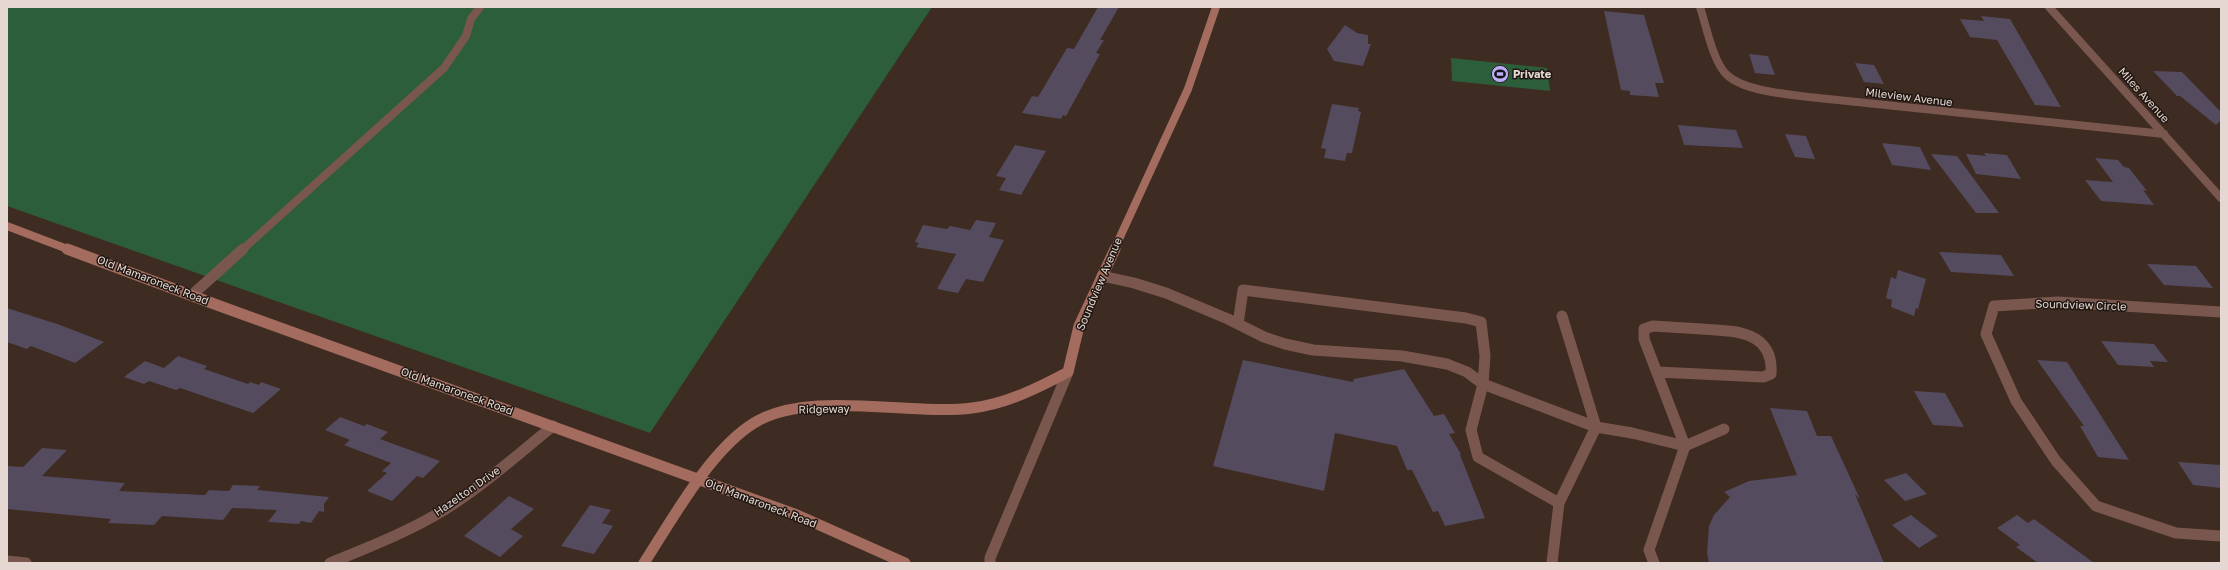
<svg xmlns="http://www.w3.org/2000/svg" width="2228" height="570" font-family="'Golos Text',sans-serif">
	<style>
		.green { fill: #2d5e3b }
		.building { fill: #544b5f }
		.lines { fill: none; stroke-linecap: round; stroke-linejoin: round }
		.lane-far1 { stroke: #7a574e; stroke-width: 8 }
		.lane { stroke: #7a574e; stroke-width: 11 }
		.street-far1 { stroke: #7a574e; stroke-width: 8 }
		.street { stroke: #7a574e; stroke-width: 11 }
		.secondary-far1 { stroke: #a36c5e; stroke-width: 8 }
		.secondary { stroke: #a36c5e; stroke-width: 11 }
		.labels { text-anchor: middle; stroke-width: 3; stroke-linejoin: round; paint-order: stroke }
		.poi-label { font-size: 11px; font-weight: bold; fill: #e5d8d2; stroke: #1f1611; text-anchor: start }
		.street-label { font-size: 11px; fill: #e5d8d2; stroke: #1f1611 }
	</style>
	<rect width="100%" height="100%" fill="#3e2b21"/>
	<path class="green" d="M7,7h925l-282,426 -643,-227z
		M1451,58l96,10 3,23 -98,-10z"/>
	<path class="building" d="M1098,7h21l-19,33h4l-8,13 4,1 -34,62 -3,-1 -2,4 -39,-6 10,-17 6,1 29,-49 7,1z
		M1604,11l40,4 20,68h-9l4,14 -29,-2v-4l-9,-1z
		M1981,16l29,3 51,88 -26,-2 -38,-65 -27,-3 -10,-18 24,2z
		M1345,25l12,8 11,2v9h3l-8,22 -29,-5 -7,-12z
		M1749,54l19,2 7,19 -20,-2z
		M1855,63l19,2 10,19 -20,-2z
		M2153,71l29,1 39,40v8l-5,5 -36,-29h-3z
		M1332,104l27,4 -1,3 3,1 -9,41h-5l-2,8 -21,-3 2,-9 -5,-1z
		M1678,125l58,5 7,18 -59,-3z
		M1785,134l21,2 9,23 -20,-2z
		M1882,143l38,4 11,23 -39,-5z
		M1015,145l31,6 -25,44 -22,-5 7,-12 -10,-2z
		M1984,153l23,2 14,24 -45,-5 -10,-20 20,2z
		M1931,154l26,2 42,57h-23z
		M2095,158l23,2 6,7 5,1 18,23 -4,-1 11,15 -53,-4 -16,-21 28,2z
		M976,220l20,3 -7,14 15,3 -21,42 -17,-3 -8,14 -21,-4 19,-35 -40,-7 3,-4 -4,-1 8,-17 24,4 3,-3 20,4z
		M1939,252l62,3 13,21 -63,-4z
		M2147,264l49,2 17,22 -49,-3z
		M1898,270l28,9 -8,30 -2,-1 -2,8 -23,-9 1,-7 -6,-2 5,-21 5,2z
		M7,308l53,17 44,17 -29,21 -44,-17 -4,3 -20,-7z
		M2101,341l53,3 14,18 -18,-1 4,6 -36,-2z
		M178,356l29,10 -3,3 44,15 2,-2 9,3 2,-3 20,7 -28,24 -73,-25 -4,2 -27,-9 -5,3 -20,-7 21,-16 19,7z
		M1243,360l110,22 1,-3 50,-10 30,47 10,-2 11,19 -6,1 12,20 -1,1 25,63 -40,8 -7,-15 -5,1 -21,-42h-5l-10,-24 -62,-13 -11,58 -111,-25z
		M2037,360l30,2 62,98 -31,-3 -18,-31h4z
		M1914,391l31,2 19,34 -31,-2z
		M1770,408l37,3 10,25h14l29,63 -5,-5 29,69h-175l-2,-10 2,-27 5,-11 16,-18 -6,-5 25,-11 48,-6z
		M340,417l24,9 3,-2 21,8 -8,7 60,22 -17,17 -6,-2 -25,25 -25,-10 20,-18 -5,-2 9,-8 -47,-18 6,-5 -25,-10z
		M42,448l25,2 -25,26 83,7 -6,8 86,4 4,-5 20,1 4,-6 27,1 -3,4 72,7 -5,7v8l-5,-1 -8,12 -10,-2 -2,3 -31,-2 9,-12 -45,-2 -9,12 -61,-4 -8,9 -46,-2 3,-4 -104,-10v-43l16,1z
		M2178,462l43,3v23l-28,-3z
		M1906,473l21,21 -22,7 -21,-21z
		M509,496l25,13 -23,20 12,7 -23,21 -36,-21z
		M590,505l21,5 -9,13 11,3 -19,28 -33,-8z
		M1911,515l27,21 -19,12 -27,-23z
		M2017,515l11,8 6,-4 60,44h-56l-22,-16 4,-2 -23,-17z"/>
	<g class="lines">
		<path class="lane-far1" d="M242,250l202,-182 22,-32 5,-17 9,-12"/>
		<path class="lane" d="M1102,276l32,7 32,10 62,26 36,18 21,7 28,6 89,6 45,8 20,8 16,12 113,43
			M192,295l51,-46
			M1238,324l5,-34 223,28 15,4 4,34 -2,28 -12,46 7,27 81,46
			M1657,372l106,5 8,-3c3,-44 -38,-43 -69,-45 -16,-1 -33,-2 -49,-3l-9,3v10l41,107 39,-17
			M1632,433l53,13 -36,104 5,13
			M1552,563l7,-60 37,-76 -34,-111"/>
		<path class="street-far1" d="M1700,7c6,18 13,55 27,68 17,16 60,19 82,22l355,37
			M2049,7l172,191"/>
		<path class="street" d="M2221,312l-163,-10 -64,4 -8,28 30,67 40,60 40,45 80,27 45,3
			M1596,427l36,6
			M7,561l19,2
			M330,563c39,-16 78,-31 114,-53 39,-24 73,-55 109,-84
			M990,563v-5l78,-186"/>
		<path class="secondary-far1" d="M7,226l63,24
			M1114,250l74,-161 28,-82"/>
		<path class="secondary" d="M67,249l150,56 580,210 108,48
			M644,563c28,-43 66,-113 110,-140 55,-34 155,-7 218,-15 34,-4 66,-20 96,-36l11,-46 36,-77"/>
	</g>
	<defs>
		<symbol id="stadium-disc" viewBox="-11 -11 22 22"><circle r="9.5" fill="#bbaaf6" stroke="#1f1611"/><path d="M0-5a6.5 5 0 1 0 0 10a6.5 5 0 1 0 0-10ZM-3.5-1.8h7v3.6h-7Z" fill="#111"/></symbol>
	</defs>
	<g fill-rule="evenodd">
		<use href="#stadium-disc" x="1490" y="64" width="20" height="20"/>
	</g>
	<g class="labels">
		<g class="poi-label">
			<text x="1513" y="78">Private</text>
		</g>
		<g class="street-label">
			<text transform="translate(2144 95) rotate(48)" y="4">Miles Avenue</text>
			<text transform="translate(1909 97) rotate(7)" y="4">Mileview Avenue</text>
			<text transform="translate(153 280) rotate(21)" y="4">Old Mamaroneck Road</text>
			<text transform="translate(1099 284) rotate(-67)" y="4">Soundview Avenue</text>
			<text transform="translate(2081 305) rotate(2)" y="4">Soundview Circle</text>
			<text transform="translate(457 391) rotate(20)" y="4">Old Mamaroneck Road</text>
			<text transform="translate(824 409) rotate(-1)" y="4">Ridgeway</text>
			<text transform="translate(467 491) rotate(-35)" y="4">Hazelton Drive</text>
			<text transform="translate(761 503) rotate(21)" y="4">Old Mamaroneck Road</text>
		</g>
	</g>
	<rect width="2228" height="570" fill="none" stroke="#e5d8d2" stroke-width="16"/>
</svg>
